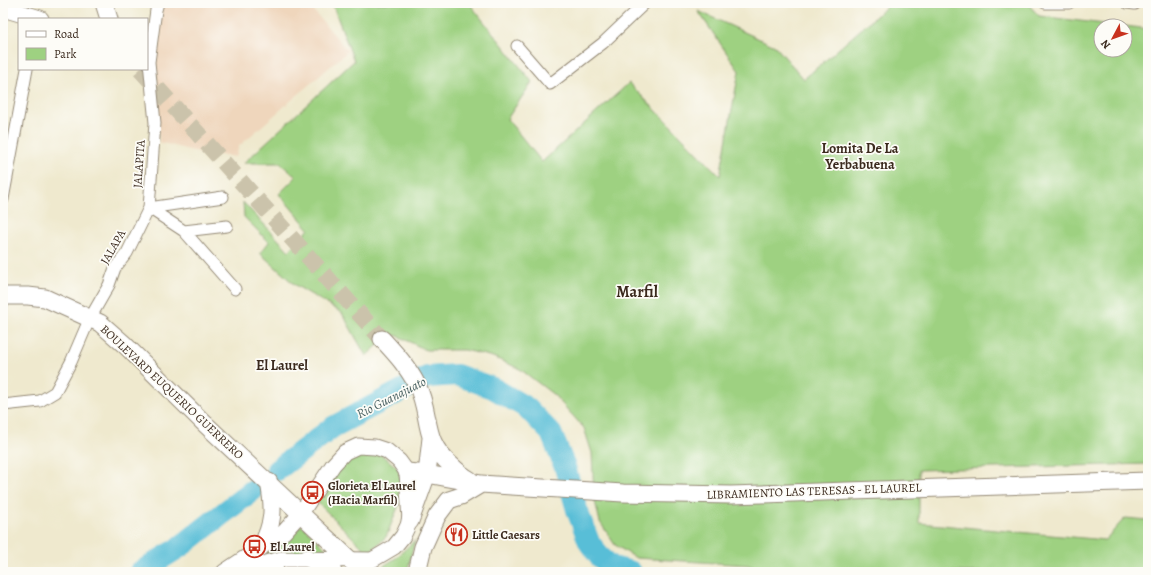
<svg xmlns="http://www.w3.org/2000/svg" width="1151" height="575" font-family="Alegreya,serif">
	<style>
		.built { fill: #efd6bc }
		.green { fill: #9ed181; stroke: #6c7e50 }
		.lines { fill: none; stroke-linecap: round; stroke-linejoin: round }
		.river { stroke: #59bed7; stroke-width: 22 }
		.primary-tunnel { stroke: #cbc3ab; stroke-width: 17; stroke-dasharray: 17 8; stroke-linecap: butt }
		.street-casing { stroke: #958a76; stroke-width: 13 }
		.secondary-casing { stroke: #958a76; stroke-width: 17 }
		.primary-casing { stroke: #958a76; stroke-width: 19 }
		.street { stroke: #fff; stroke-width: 11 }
		.secondary { stroke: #fff; stroke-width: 15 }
		.primary { stroke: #fff; stroke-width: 17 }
		.labels { text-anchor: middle; stroke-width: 3.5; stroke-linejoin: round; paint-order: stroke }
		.street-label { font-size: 12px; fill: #3b2a1e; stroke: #fdfcf7 }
		.poi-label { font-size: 12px; font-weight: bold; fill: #3b2a1e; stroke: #fdfcf7; text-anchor: start }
		.water-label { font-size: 13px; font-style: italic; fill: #465e5f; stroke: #fdfcf7 }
		.quarter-label { font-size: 14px; font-weight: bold; fill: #3b2a1e; stroke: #fdfcf7 }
		.district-label { font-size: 16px; font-weight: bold; fill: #3b2a1e; stroke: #fdfcf7 }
	</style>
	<rect width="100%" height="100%" fill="#fdfcf7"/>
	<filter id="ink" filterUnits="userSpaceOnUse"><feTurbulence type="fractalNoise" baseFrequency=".025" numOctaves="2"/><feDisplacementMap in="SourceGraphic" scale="8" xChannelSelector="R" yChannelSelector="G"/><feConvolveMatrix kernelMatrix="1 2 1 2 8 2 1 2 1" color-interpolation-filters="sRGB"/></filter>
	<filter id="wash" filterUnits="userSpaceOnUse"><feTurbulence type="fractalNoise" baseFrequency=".012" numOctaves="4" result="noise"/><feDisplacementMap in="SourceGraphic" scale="16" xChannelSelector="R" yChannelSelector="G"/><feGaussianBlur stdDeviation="0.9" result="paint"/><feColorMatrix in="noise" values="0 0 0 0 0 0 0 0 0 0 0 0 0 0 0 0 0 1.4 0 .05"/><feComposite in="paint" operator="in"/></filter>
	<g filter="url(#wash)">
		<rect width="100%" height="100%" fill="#efe9ce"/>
		<path class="built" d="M163,3h144l41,48 -109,95 -3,11 -43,-6 -34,-9 -4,-98z"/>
		<path class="green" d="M332,3h137l63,79 -25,37 35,43 87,-79 91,93 19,-105 -41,-60 77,35 29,33 87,-76h136l12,13 82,10h-20v24h24v-24l23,3v435l-229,6v53l186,17 20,-22 23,2v52h-383l-17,-7 -112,-7 -21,-13 -15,-23 -6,-25 -2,-44 -8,-25 -30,-33 -34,-26 -27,-12 -28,-7h-39l-28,-14 -9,-1 -23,21 -24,-43 -47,-28 -35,-32 9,-11 -25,-25 -1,-15 46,49 20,-22 -30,-35 17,-17 -16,-14h-36l110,-102z
			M367,451l12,2 19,15 5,21 -3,13 -14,35 -18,16 -52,-52c15,-22 23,-44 51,-50z
			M302,525l29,29 -34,-2 -36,2 18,-9z
			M415,540l-8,32 -32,-1 21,-13z"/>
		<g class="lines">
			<path class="river" d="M277,470l56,-43 94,-50 30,-2 36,13 34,20 24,25 14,34 12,43 12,32 10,14 13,11 19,5
				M140,572l40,-25 73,-57"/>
		</g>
	</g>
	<g filter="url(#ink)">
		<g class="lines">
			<path class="primary-tunnel" d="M140,69l242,270"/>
			<defs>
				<path id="street" d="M158,3l-2,7 -7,52 6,61 -6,85 35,23 51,58
					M1045,3h24
					M1127,3l8,1
					M517,46l33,38 53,-41 42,-40
					M3,199l24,-130
					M184,231l43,-5
					M3,405l37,-4 15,-9 16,-30 18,-42 20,-35 6,-17 12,-15 22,-45 74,-11
					M275,572l6,-13"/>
				<path id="secondary" d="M224,572l60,-40 17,-19 32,-48 12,-13 13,-6 17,1 12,4 12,10 8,11 3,49 -7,15 -9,11 -22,13 -91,-1 -46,13"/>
				<path id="primary" d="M104,3l5,16
					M3,8l37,11
					M3,296h25l17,2 55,25 25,22 80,79 158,148
					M382,339c13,14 26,28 35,46 15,30 4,55 34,80 6,6 12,11 19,15
					M407,472l20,2 54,10 142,9 108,2 417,-14
					M410,521l17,-47 4,-36
					M261,547c13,-24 13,-38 8,-65
					M308,558l25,14
					M417,572l6,-25 14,-31 12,-16 12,-4 20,-12"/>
			</defs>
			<use href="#street" class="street-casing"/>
			<use href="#secondary" class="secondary-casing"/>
			<use href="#primary" class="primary-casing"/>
			<use href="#street" class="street"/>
			<use href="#secondary" class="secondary"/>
			<use href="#primary" class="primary"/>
		</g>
	</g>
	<defs>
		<symbol id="bus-ring" viewBox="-11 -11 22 22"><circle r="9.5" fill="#fdfcf7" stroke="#c8321e" stroke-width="1.5"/><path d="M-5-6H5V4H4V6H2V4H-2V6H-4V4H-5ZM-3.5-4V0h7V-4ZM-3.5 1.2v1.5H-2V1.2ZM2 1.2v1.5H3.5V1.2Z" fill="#c8321e"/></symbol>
		<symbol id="restaurant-ring" viewBox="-11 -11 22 22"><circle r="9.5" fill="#fdfcf7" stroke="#c8321e" stroke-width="1.5"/><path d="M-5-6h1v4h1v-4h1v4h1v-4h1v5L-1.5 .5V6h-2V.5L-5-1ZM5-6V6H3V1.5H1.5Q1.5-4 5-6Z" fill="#c8321e"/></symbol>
	</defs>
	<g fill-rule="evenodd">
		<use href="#bus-ring" x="300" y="480" width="25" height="25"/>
		<use href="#restaurant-ring" x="444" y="522" width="25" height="25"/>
		<use href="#bus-ring" x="242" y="534" width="25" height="25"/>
	</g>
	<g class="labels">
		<g class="street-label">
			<text transform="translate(139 164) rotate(-86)" y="4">JALAPITA</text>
			<text transform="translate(113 247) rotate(-60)" y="4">JALAPA</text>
			<text transform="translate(172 392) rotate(43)" y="4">BOULEVARD EUQUERIO GUERRERO</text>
			<text transform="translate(814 491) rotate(-2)" y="4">LIBRAMIENTO LAS TERESAS - EL LAUREL</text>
		</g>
		<g class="poi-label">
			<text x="328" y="490">Glorieta El Laurel<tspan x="328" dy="14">(Hacia Marfil)</tspan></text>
			<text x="472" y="539">Little Caesars</text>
			<text x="270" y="551">El Laurel</text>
		</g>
		<g class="water-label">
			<text transform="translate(391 397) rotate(-27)" y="5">Rio Guanajuato</text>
		</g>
		<g class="quarter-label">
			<text x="860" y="153">Lomita De La<tspan x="860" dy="16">Yerbabuena</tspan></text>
			<text x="282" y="370">El Laurel</text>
		</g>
		<g class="district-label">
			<text x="637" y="297">Marfil</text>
		</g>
	</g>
	<rect width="1151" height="575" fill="none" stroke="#fdfcf7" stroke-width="16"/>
	<rect x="18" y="18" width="130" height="52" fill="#fdfcf7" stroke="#afa8a0"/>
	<rect x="26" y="31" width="20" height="6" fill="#ffffff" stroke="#afa8a0"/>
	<text x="54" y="38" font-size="12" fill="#3b2a1e">Road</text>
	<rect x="26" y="48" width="20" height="12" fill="#9ed181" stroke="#afa8a0"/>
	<text x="54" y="58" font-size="12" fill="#3b2a1e">Park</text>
	<g transform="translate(1113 38) rotate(229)"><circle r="19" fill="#fdfcf7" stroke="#afa8a0"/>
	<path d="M0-3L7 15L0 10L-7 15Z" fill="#c8321e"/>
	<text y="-6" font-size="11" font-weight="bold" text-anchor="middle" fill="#3b2a1e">N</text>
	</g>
</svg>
